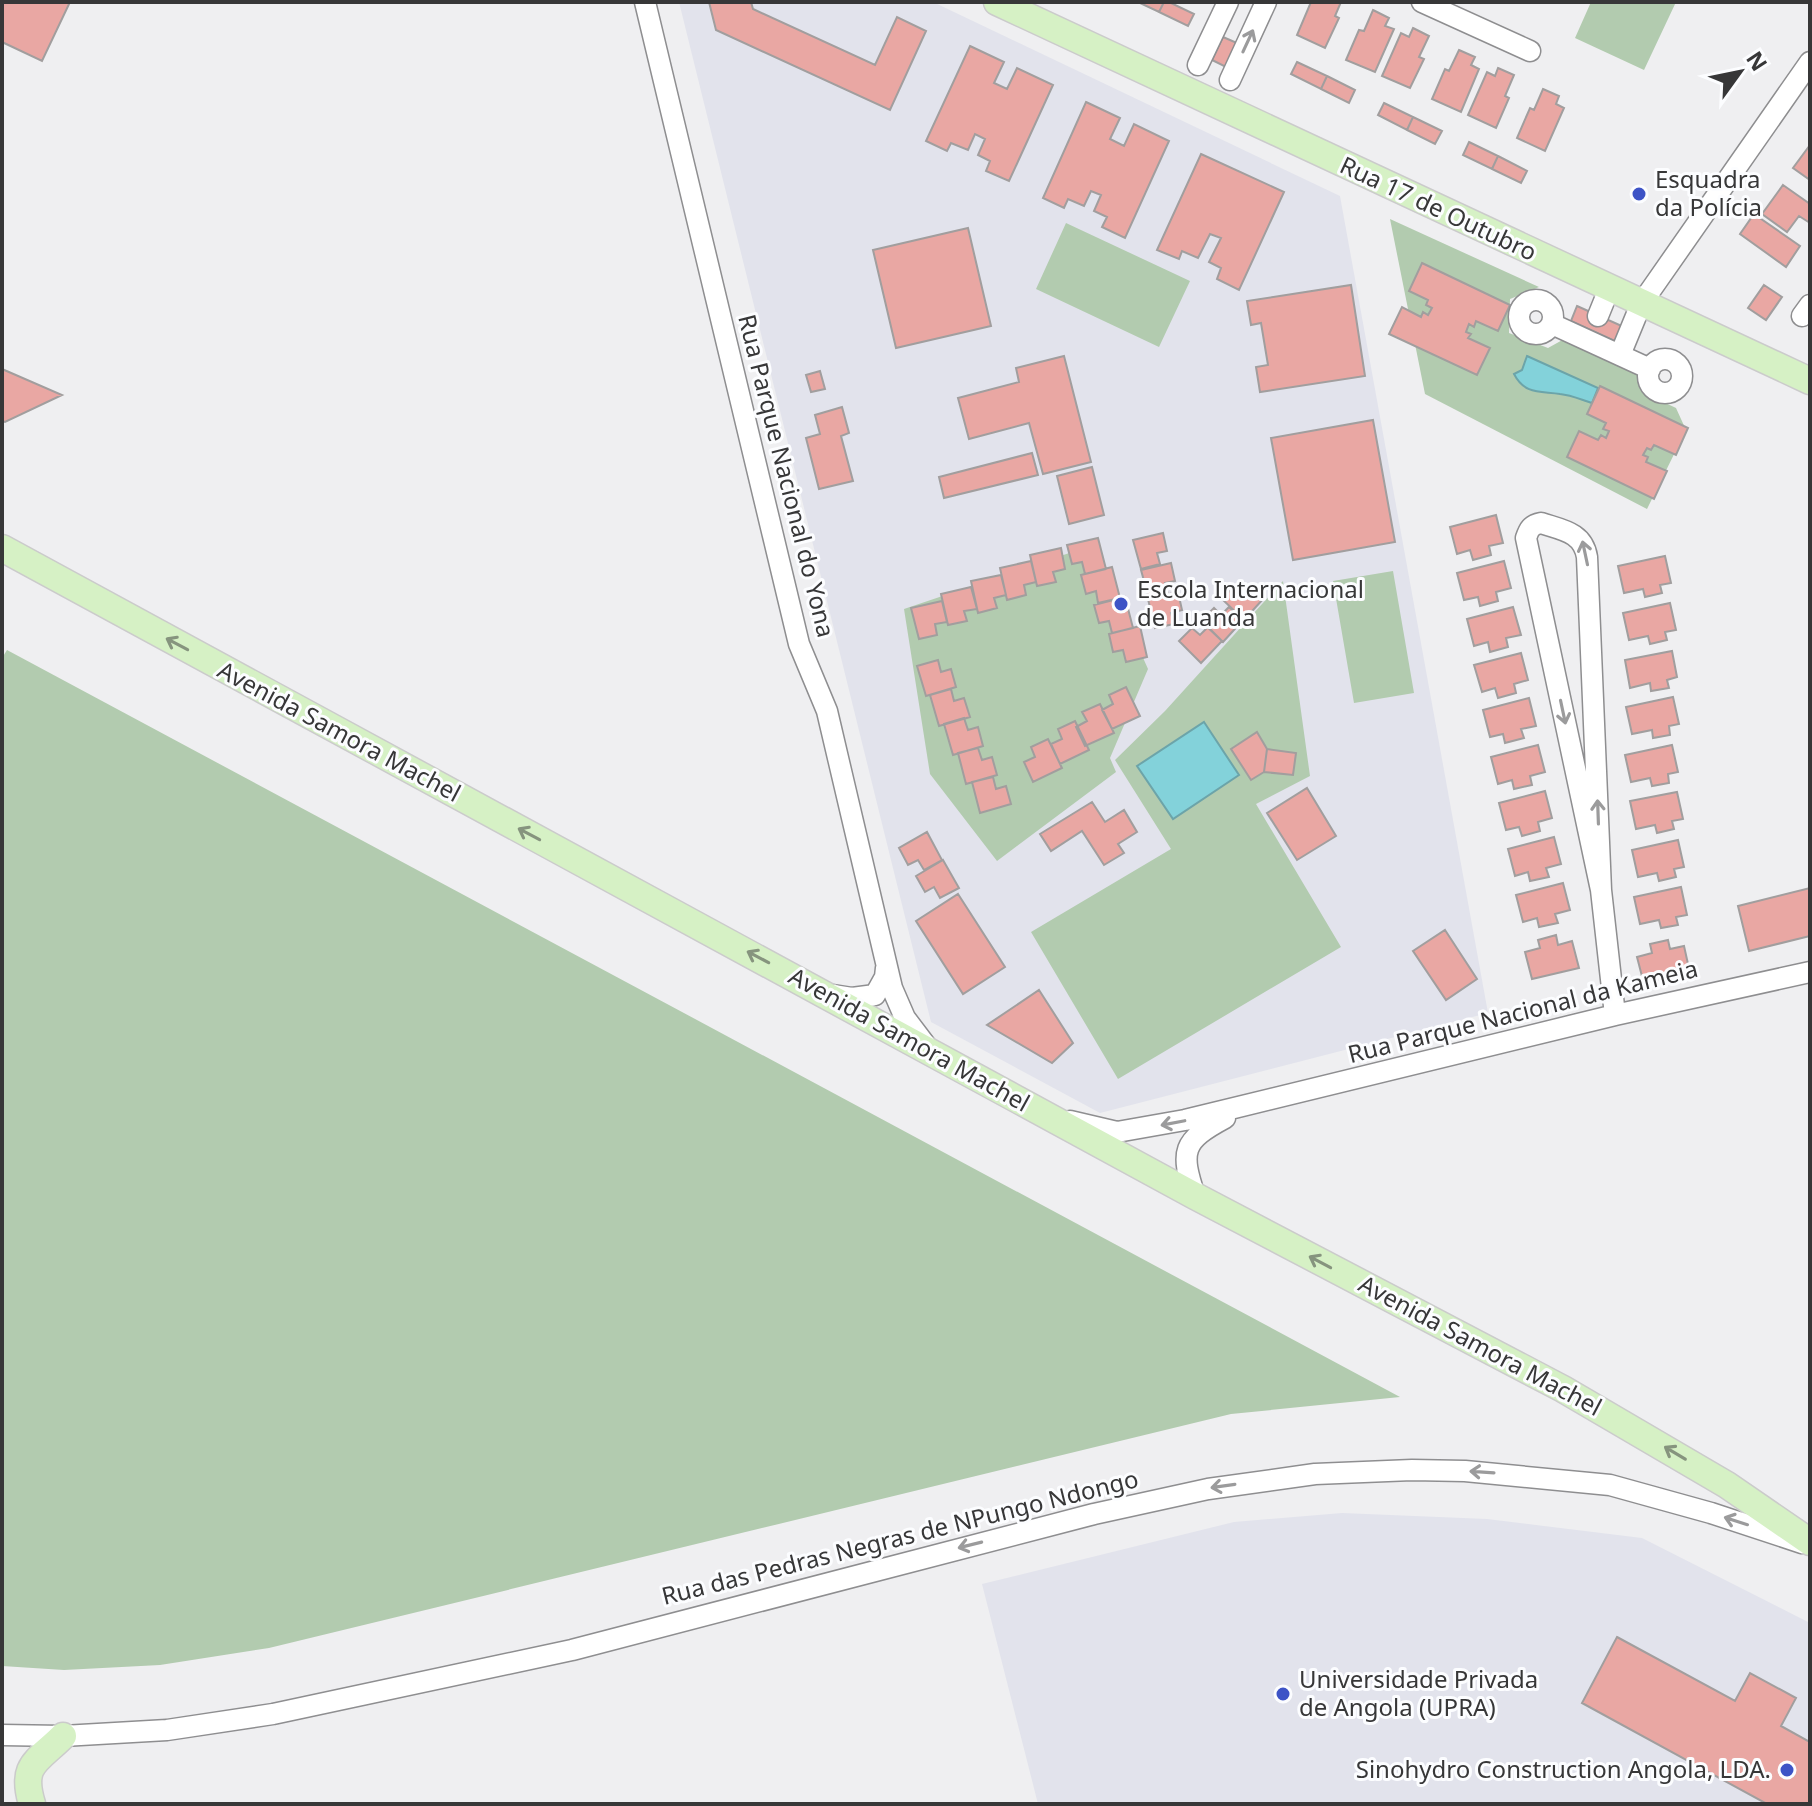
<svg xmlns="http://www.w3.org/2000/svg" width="1812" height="1806" font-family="'Noto Sans',sans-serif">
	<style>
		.built { fill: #e2e3ec }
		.green { fill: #b2cbaf }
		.water { fill: #83d2da; stroke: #6ca4a9; stroke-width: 2 }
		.building { fill: #e9a7a3; stroke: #a19e9e; stroke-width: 2 }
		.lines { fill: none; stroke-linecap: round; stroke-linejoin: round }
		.minor-casing { stroke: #8e8e90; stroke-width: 23 }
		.major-casing { stroke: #cbcbcb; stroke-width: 29 }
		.minor { stroke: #fff; stroke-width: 20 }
		.major { stroke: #d6f1c5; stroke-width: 26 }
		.oneway { stroke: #9b9b9c }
		.oneway2 { stroke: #86947e }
		.poi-dot { fill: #3d53c6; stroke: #fcfdff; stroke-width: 3 }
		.labels { text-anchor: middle; stroke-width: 6; stroke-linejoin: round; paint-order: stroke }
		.poi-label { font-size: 24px; fill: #373738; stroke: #fcfdff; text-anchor: start }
		.street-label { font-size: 24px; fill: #373738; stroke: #fcfdff }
	</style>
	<rect width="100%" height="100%" fill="#efeff1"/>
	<path class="built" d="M679,2h254l407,194 148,817 -388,100 -169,-91z
		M1342,1513l145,6 155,19 168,85v181h-772l-56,-220 252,-62z"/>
	<path class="green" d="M1591,2h85l-32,68 -69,-32z
		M1390,219l149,68 -29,12 -1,34 39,15 18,-10 73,34 3,20 34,16 10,22 -39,79 -222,-115z
		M1066,223l124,58 -31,66 -123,-58z
		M1093,545l55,124 -38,89 6,14 -119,89 -67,-87 -26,-165z
		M1393,571l21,122 -60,10 -21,-122z
		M1283,581l27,195 -54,28 85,143 -223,132 -87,-147 140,-83 -56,-89 50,-49z
		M7,650l1393,747 -169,17 -962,234 -109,17 -96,5 -62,-4v-1008z"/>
	<path class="water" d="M1527,356l71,32 -6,15c-10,-3 -21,-8 -32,-9 -20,-3 -35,1 -46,-20l8,-4z
		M1204,722l35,53 -66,44 -36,-53z"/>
	<path class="building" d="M2,2h68l-28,59 -40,-19z
		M709,2h42l2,7 122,56 22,-48 29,14 -36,79 -174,-80z
		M1138,2h26l-5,10z
		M1164,2h5l25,12 -6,12 -29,-14z
		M1311,2h30l-6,14 4,2 -14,30 -28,-13z
		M1373,10l16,8 -4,8 9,3 -19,43 -29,-12 13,-30 5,1z
		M1413,28l16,8 -10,21 5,2 -14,29 -28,-12 19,-43 8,4z
		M1223,37l14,6 -11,24 -14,-7z
		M970,46l34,16 -10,21 13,6 10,-21 36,17 -44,96 -23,-10 4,-10 -12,-6 7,-16 -10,-5 -7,16 -17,-7 -4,8 -21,-10z
		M1459,50l16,7 -4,8 8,4 -18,43 -29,-13 13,-30 4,2z
		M1297,62l30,14 -6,13 -30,-15z
		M1498,68l16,7 -9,21 4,2 -13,30 -28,-13 19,-43 8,4z
		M1327,76l28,14 -6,13 -28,-14z
		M1543,89l16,7 -3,8 8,4 -19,43 -28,-13 13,-30 4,2z
		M1086,102l34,16 -10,21 14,7 10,-22 35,17 -44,97 -23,-11 5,-10 -13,-6 7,-16 -10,-4 -7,15 -16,-7 -4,9 -21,-10z
		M1384,103l29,14 -6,13 -29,-15z
		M1413,117l29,14 -7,13 -28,-14z
		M1469,142l29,14 -6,13 -29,-14z
		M1810,145v35l-17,-12z
		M1201,154l83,38 -45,98 -22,-11 4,-11 -12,-6 12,-24 -11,-4 -12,24 -16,-7 -3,8 -22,-9z
		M1498,156l29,15 -6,12 -29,-14z
		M1783,185l27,19v19l-11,-7 -12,16 -25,-18z
		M1754,214l46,32 -14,21 -46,-33z
		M968,228l23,98 -95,22 -23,-98z
		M1422,263l88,42 -12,26 -22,-10 -2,6 -5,-3 -3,8 5,2 -3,4 22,10 -13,27 -88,-41 13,-27 19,10 2,-5 5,3 4,-7 -6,-3 2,-5 -19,-9z
		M1351,285l14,91 -105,16 -4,-25 12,-2 -7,-42 -10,2 -4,-24z
		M1764,285l18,12 -16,23 -18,-12z
		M1577,306l47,21 -7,15 -46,-21z
		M1064,356l27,106 -48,12 -14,-51 -60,16 -11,-41 61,-16 -3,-14z
		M2,369l60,26 -57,27 -3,-1z
		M820,371l5,18 -14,3 -5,-17z
		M1600,386l88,42 -12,27 -22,-10 -3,5 -4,-2 -4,7 5,2 -2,5 21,9 -13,28 -87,-42 12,-26 19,9 3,-5 5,3 3,-7 -6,-2 3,-6 -19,-9z
		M842,407l7,26 -8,3 12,45 -34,8 -13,-51 14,-4 -5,-19z
		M1373,420l22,122 -102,18 -22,-122z
		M1032,453l6,22 -94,23 -5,-21z
		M1092,467l12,48 -35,9 -12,-48z
		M1496,515l7,28 -14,3 2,9 -18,5 -3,-10 -13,4 -7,-27z
		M1163,533l4,18 -10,2 3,11 -19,5 -8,-29z
		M1098,538l8,31 -21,5 -3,-12 -10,2 -5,-19z
		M1061,548l4,21 -12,3 3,10 -19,4 -7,-31z
		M1665,556l6,27 -11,2 2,8 -17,4 -2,-8 -19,4 -6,-27z
		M1031,561l5,21 -12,3 2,10 -19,5 -7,-32z
		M1504,561l7,27 -15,4 2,9 -18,5 -2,-9 -14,3 -7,-27z
		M1171,563l4,18 -10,2 3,11 -19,5 -8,-29z
		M1112,567l8,31 -22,5 -2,-12 -10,3 -5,-19z
		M1001,575l5,20 -12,3 3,10 -19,5 -7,-32z
		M1250,584l14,14 -20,22 -22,-21 13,-14 8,8z
		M971,587l6,22 -13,2 3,10 -19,4 -7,-31z
		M1178,592l4,18 -11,3 3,11 -19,4 -7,-29z
		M1125,597l8,31 -21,5 -3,-12 -10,2 -5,-18z
		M942,601l5,21 -12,2 2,11 -18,4 -8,-31z
		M1670,603l6,27 -11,2 2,8 -17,4 -2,-8 -19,4 -6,-27z
		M1229,607l14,13 -20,22 -22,-21 13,-13 7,7z
		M1513,607l8,28 -15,3 2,9 -18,5 -2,-10 -14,4 -7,-27z
		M1140,626l7,31 -21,5 -3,-12 -10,2 -4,-18z
		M1208,627l14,14 -21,22 -22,-22 13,-13 8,7z
		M1672,651l5,26 -10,3 2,8 -18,3 -1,-8 -20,5 -5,-28z
		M1521,653l7,27 -14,4 2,9 -18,5 -3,-10 -13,4 -8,-27z
		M938,660l3,12 10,-3 5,18 -30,9 -9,-30z
		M1126,687l14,29 -28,13 -10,-19 11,-6 -4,-9z
		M951,689l3,12 10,-3 6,19 -31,9 -9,-31z
		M1673,697l6,27 -10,2 1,9 -17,3 -1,-8 -20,4 -6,-27z
		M1529,698l7,28 -15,3 3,9 -19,5 -2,-9 -13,3 -7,-27z
		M1100,704l14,29 -29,13 -9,-19 11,-6 -5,-9z
		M964,718l4,12 10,-3 5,19 -30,9 -9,-31z
		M1075,721l14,29 -29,14 -9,-20 11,-5 -4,-10z
		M1257,732l10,17 -3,23 -13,8 -20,-31z
		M1048,739l14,29 -29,14 -9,-20 11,-5 -4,-10z
		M1538,745l7,27 -15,4 2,9 -18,4 -2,-9 -14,4 -7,-27z
		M1672,745l6,27 -10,2 1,9 -17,3 -2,-8 -19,4 -6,-27z
		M978,748l4,12 10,-3 5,18 -31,9 -8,-31z
		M1267,749l29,4 -3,22 -29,-3z
		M993,777l3,12 10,-3 5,18 -31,9 -8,-31z
		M1307,788l29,48 -39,24 -30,-47z
		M1545,791l7,27 -14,4 2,9 -18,5 -3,-9 -13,3 -7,-27z
		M1677,792l6,27 -11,2 2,8 -17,4 -2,-8 -19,4 -6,-28z
		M1092,802l13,20 19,-12 13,22 -19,12 6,9 -20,12 -22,-34 -31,20 -11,-17z
		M927,832l15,28 -18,10 -6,-10 -10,5 -9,-17z
		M1554,837l7,27 -15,4 3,9 -19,4 -2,-9 -13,4 -7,-27z
		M1678,840l6,27 -10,2 2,8 -17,4 -2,-8 -19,4 -6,-27z
		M943,860l16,28 -19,10 -6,-11 -9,5 -9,-16z
		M1563,883l7,27 -15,4 3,9 -19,4 -2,-9 -14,4 -7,-27z
		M1681,887l6,28 -11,2 2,8 -17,3 -2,-8 -19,4 -6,-27z
		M1810,888v48l-61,15 -11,-45z
		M958,894l47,73 -42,27 -47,-73z
		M1445,930l32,49 -31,21 -33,-49z
		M1556,935l2,10 14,-4 7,27 -47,11 -7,-27 15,-4 -2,-8z
		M1668,940l2,9 14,-3 6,27 -46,11 -7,-27 15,-4 -2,-9z
		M1039,990l34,53 -21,20 -65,-38z
		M1617,1637l118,64 15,-28 46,25 -15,28 29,16v62h-43l-185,-101z"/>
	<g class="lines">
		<defs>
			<path id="minor" d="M645,2l154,642 28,67 65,277 13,30 22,29
				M1422,2l108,49
				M1198,65l30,-63
				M1230,80l36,-78
				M1519 317a17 17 0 1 1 34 0a17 17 0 1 1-34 0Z
				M1598,316l11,-27
				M1802,316l8,-11
				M1552,324l98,45
				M1620,355l21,-51 169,-242
				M1648 376a17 17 0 1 1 34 0a17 17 0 1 1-34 0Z
				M1601,890l-75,-352c3,-9 5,-13 15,-15 21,7 42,9 46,34l14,333 14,125
				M833,995l19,3 23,-3 10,-18 1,-9
				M1070,1121l47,11 68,-12 430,-105 195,-43
				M1195,1196c-15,-45 -13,-55 30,-78
				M2,1735l61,1 104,-6 106,-16 299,-64 522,-136 114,-25 107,-15 97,-4 53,1 145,14 101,28 91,30"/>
			<path id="major" d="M997,2l813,379
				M2,548l1193,648 368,193 164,96 83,57
				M32,1804c-12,-40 5,-42 31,-68"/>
		</defs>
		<use href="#minor" class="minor-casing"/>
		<use href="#major" class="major-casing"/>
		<use href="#minor" class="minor"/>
		<use href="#major" class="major"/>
	</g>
	<defs><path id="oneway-shaft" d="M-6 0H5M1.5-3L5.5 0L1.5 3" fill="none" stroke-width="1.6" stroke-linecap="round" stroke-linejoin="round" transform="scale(2)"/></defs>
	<g class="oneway">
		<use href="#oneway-shaft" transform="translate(1248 41) rotate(-65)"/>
		<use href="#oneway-shaft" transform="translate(1585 553) rotate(-102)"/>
		<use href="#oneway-shaft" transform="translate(1563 712) rotate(78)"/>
		<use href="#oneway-shaft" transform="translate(1598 812) rotate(-92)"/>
		<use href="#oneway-shaft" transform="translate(1173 1123) rotate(169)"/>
		<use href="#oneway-shaft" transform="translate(1482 1472) rotate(-176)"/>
		<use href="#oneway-shaft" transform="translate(1223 1486) rotate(172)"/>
		<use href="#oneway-shaft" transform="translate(1736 1521) rotate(-162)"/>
		<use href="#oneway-shaft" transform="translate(970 1545) rotate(166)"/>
	</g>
	<g class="oneway2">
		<use href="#oneway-shaft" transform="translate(177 644) rotate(-152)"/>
		<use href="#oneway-shaft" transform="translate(529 834) rotate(-152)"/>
		<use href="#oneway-shaft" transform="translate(758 957) rotate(-152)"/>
		<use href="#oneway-shaft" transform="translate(1320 1262) rotate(-152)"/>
		<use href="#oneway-shaft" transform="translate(1675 1453) rotate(-149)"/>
	</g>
	<g class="poi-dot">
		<circle cx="1639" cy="194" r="8"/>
		<circle cx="1121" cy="604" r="8"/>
		<circle cx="1283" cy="1694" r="8"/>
		<circle cx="1787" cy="1770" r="8"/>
	</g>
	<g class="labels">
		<g class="poi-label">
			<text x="1655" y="188">Esquadra<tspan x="1655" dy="28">da Polícia</tspan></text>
			<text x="1137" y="598">Escola Internacional<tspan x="1137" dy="28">de Luanda</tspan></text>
			<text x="1299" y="1688">Universidade Privada<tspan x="1299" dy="28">de Angola (UPRA)</tspan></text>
			<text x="1771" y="1778" text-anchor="end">Sinohydro Construction Angola, LDA.</text>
		</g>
		<g class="street-label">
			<text transform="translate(1438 209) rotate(25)" y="8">Rua 17 de Outubro</text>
			<text transform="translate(786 476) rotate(76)" y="8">Rua Parque Nacional do Yona</text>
			<text transform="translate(339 732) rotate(28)" y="8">Avenida Samora Machel</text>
			<text transform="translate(1523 1012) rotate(-14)" y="8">Rua Parque Nacional da Kameia</text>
			<text transform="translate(909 1040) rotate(29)" y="8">Avenida Samora Machel</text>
			<text transform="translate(1480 1346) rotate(28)" y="8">Avenida Samora Machel</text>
			<text transform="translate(900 1538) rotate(-14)" y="8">Rua das Pedras Negras de NPungo Ndongo</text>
		</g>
	</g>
	<rect width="1812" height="1806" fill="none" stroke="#373738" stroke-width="8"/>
	<g transform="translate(1740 72) rotate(57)" stroke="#fcfdff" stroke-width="6" paint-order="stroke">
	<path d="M0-6L14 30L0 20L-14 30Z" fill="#373738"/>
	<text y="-12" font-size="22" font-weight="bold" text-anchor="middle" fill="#373738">N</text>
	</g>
</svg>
